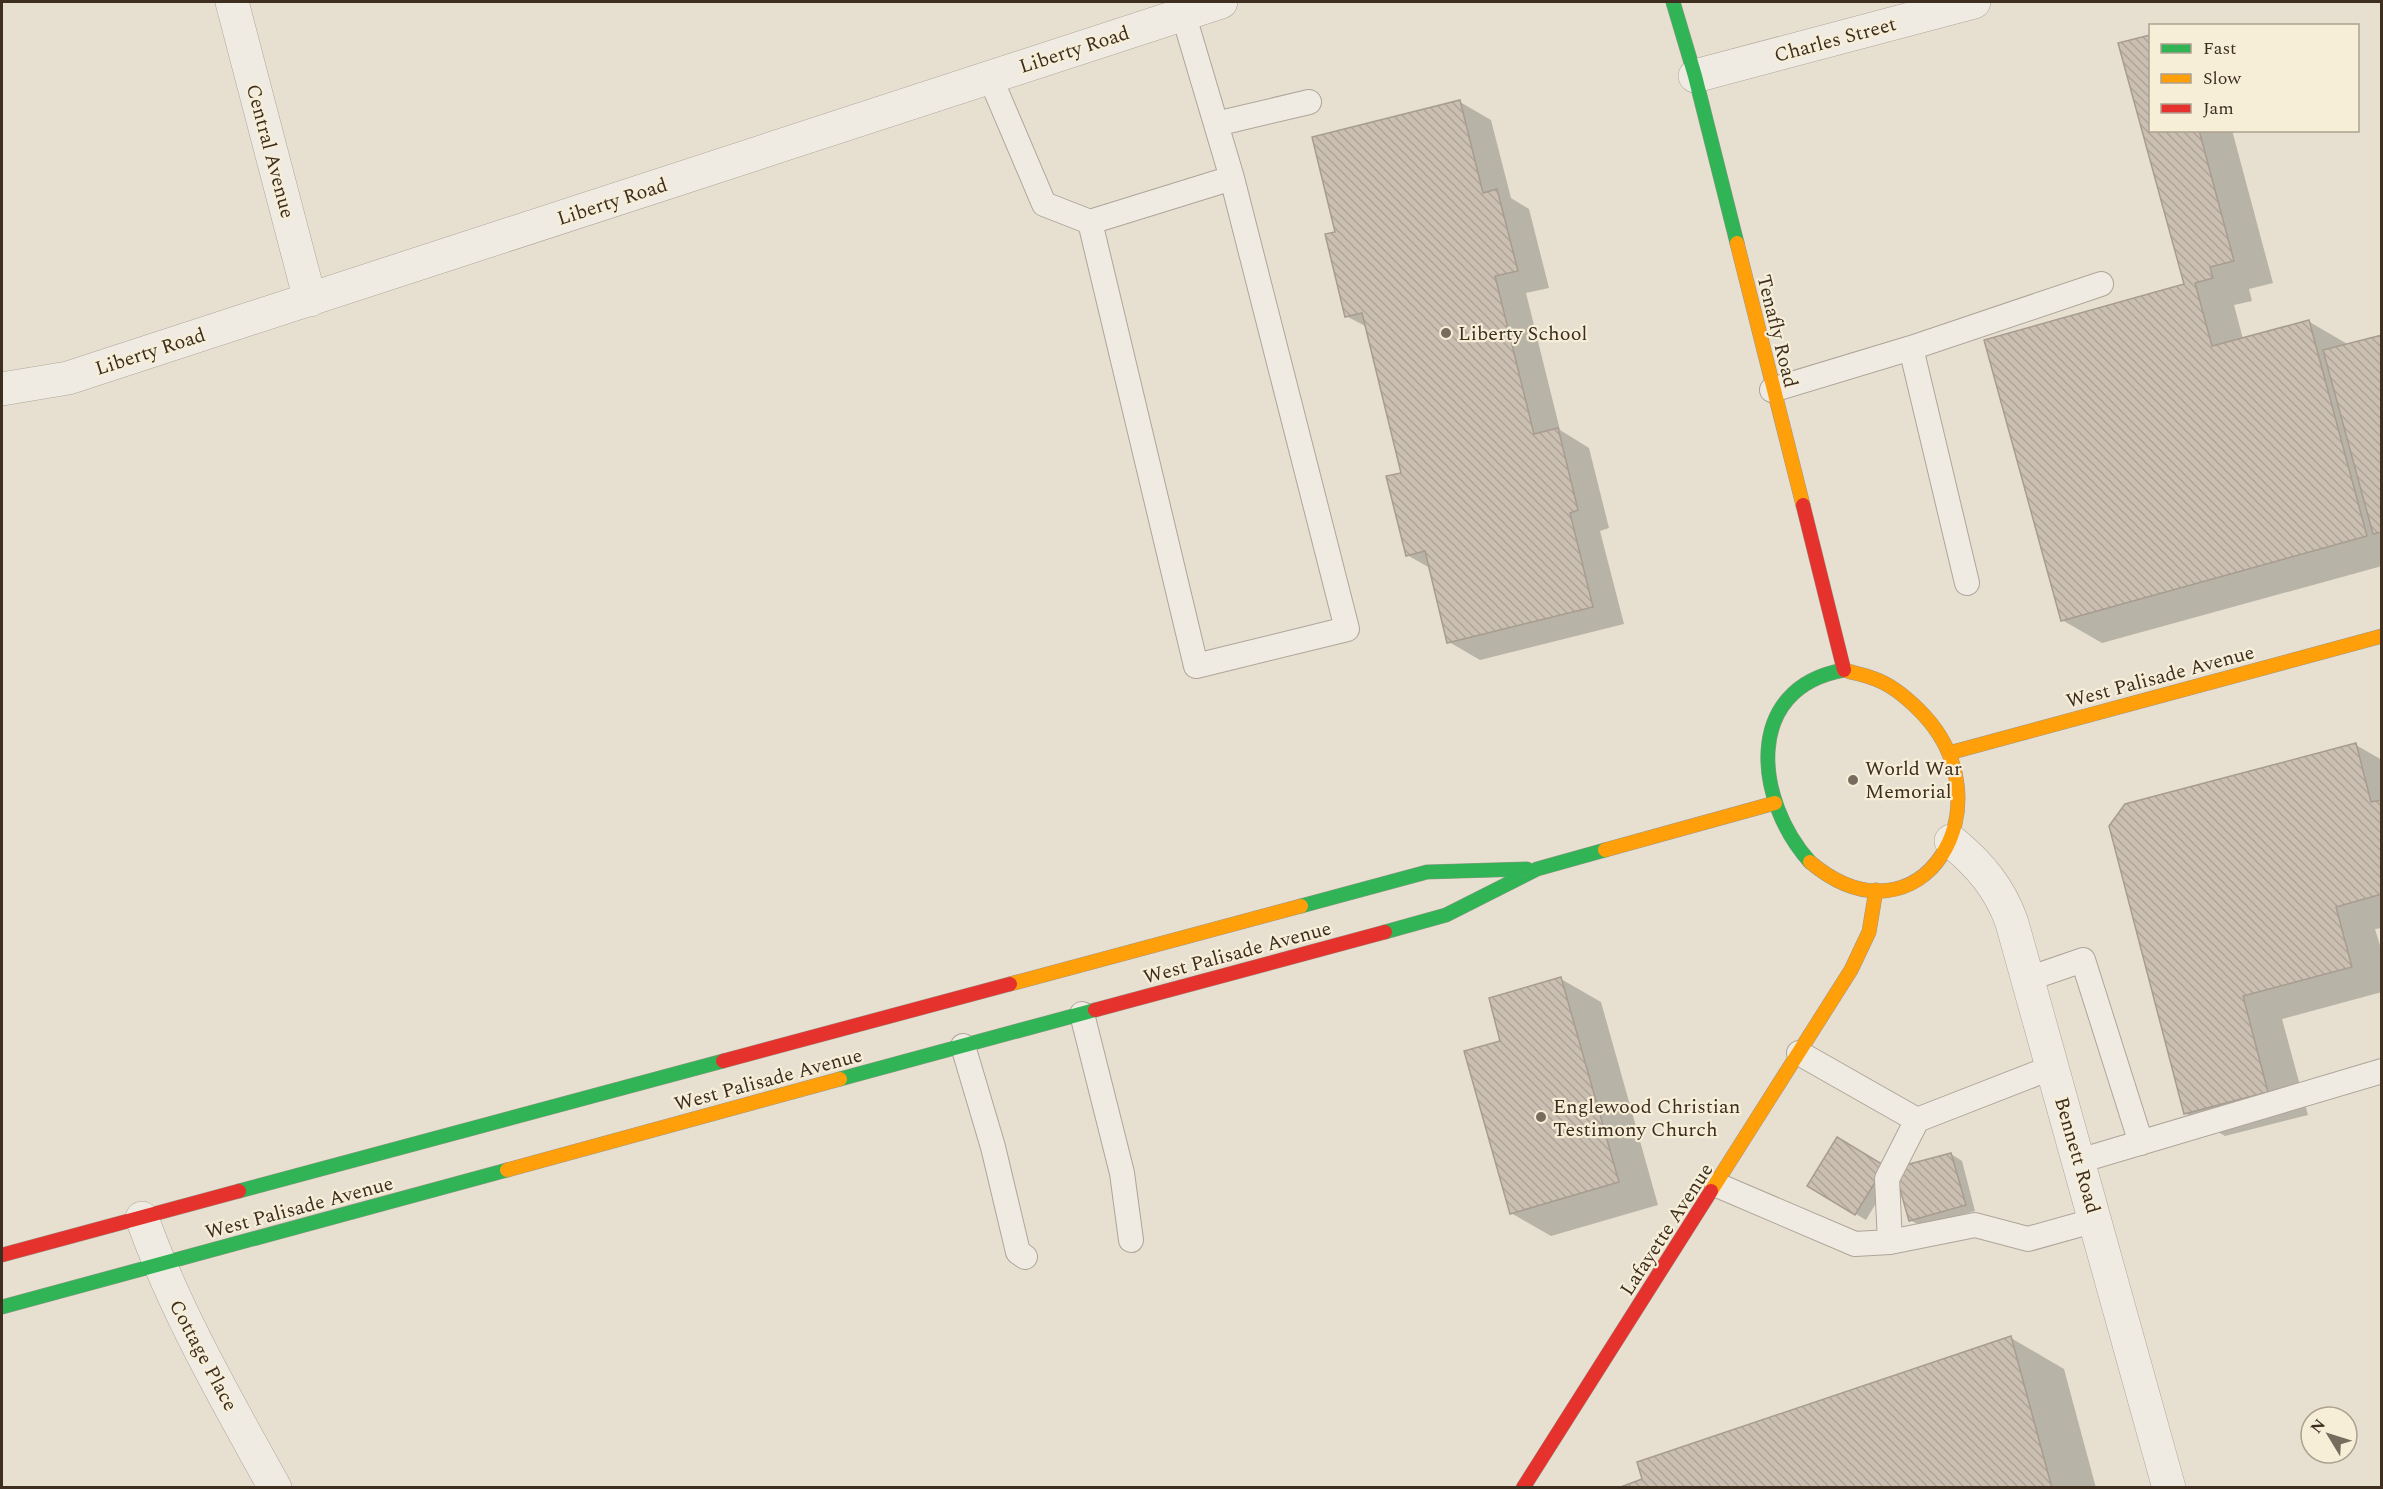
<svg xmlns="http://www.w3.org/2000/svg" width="2383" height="1489" font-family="Spectral,serif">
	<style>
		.shadow { fill: #0003 }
		.building { fill: url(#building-back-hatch); stroke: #a89c90; stroke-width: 1.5 }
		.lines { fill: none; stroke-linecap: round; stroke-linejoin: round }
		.lane-casing { stroke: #ada599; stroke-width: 26 }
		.street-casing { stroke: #ada599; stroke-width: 34 }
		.fast-casing { stroke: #9c958a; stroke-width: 15 }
		.slow-casing { stroke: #9c958a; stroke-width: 15 }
		.jam-casing { stroke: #9c958a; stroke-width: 15 }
		.lane { stroke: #efebe3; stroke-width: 24 }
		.street { stroke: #efebe3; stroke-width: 33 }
		.fast { stroke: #30b455; stroke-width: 14 }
		.slow { stroke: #ff9f0a; stroke-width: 14 }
		.jam { stroke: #e5322d; stroke-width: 14 }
		.poi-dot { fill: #786c5e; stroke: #f7eed8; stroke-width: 2 }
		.labels { text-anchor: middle; stroke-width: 4.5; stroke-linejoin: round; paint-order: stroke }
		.street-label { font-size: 20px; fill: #3d2e20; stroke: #f7eed8 }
		.poi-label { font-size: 20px; fill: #3d2e20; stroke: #f7eed8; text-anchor: start }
	</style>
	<defs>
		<pattern id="building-back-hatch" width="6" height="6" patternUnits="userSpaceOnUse" patternTransform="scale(1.5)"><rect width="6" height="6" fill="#cbbfb2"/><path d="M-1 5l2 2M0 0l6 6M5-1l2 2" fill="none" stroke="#afa499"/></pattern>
	</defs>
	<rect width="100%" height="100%" fill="#e7e0d1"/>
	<path class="shadow" d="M2150,36v94h82l41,153 -24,6 3,12 -18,4 9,34 65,-18 41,24 33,-9v230l-280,77 -40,-23 124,-335 -66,-240z
		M1460,102l31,18 20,78 18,11 20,79 -23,5 34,137 29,18 20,80 -9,3 24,93 -144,36 -31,-18 -19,-74 -23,-13 -4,-81 -36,-147 -21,-11 -9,-83z
		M2356,745l26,15v168l-7,1 7,23v40l-100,27 26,96 -83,21 -40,-23z
		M1561,979l40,23 57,203 -107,31 -40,-23 -9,-171z
		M1951,1154l11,7 13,50 -54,15 -11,-6z
		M1894,1173l-28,47 -57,-34z
		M2011,1338l53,31 32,119h-473z"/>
	<path class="building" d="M2150,35v95h49l35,131 -24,6 3,11 -18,5 17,63 97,-26 58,216 -306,85 -77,-281 200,-56 -66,-241z
		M1460,100l23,93 14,-4 21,82 -23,5 39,158 24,-6 20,82 -8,3 23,94 -146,36 -22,-92 -19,5 -20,-80 15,-3 -39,-160 -17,4 -20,-83 10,-2 -23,-95z
		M2382,335v197l-9,2 -50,-184z
		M2356,743l15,59 11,-2v94l-46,13 16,60 -109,29 25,96 -84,22 -75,-288 16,-22z
		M1561,977l58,205 -109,32 -46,-163 36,-10 -11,-43z
		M1837,1137l48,29 -30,49 -48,-29z
		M1951,1153l15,52 -57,16 -15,-53z
		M2011,1336l41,152h-434l24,-9 -5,-17z"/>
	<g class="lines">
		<defs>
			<path id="lane" d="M990,77l54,127 46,18 142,-44 -49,-165
				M1216,124l93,-22
				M1090,222l106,444 151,-37 -115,-451
				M1911,348l190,-64
				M1772,390l139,-42 56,235
				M2028,979l55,-19 58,183
				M1082,1014l40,159 9,67
				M963,1046l30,101 25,105 7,5
				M1799,1053l118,67 136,-53
				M2079,1161l303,-90
				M1717,1185l138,59 35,-2 85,-17 53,14 68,-19
				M1890,1242l-3,-63 30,-59"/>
			<path id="street" d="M232,2l78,298
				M1695,76l279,-74
				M2,389l66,-11 1153,-376
				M1951,841c28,23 49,47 61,82l157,565
				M142,1218c34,95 84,181 133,270"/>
			<path id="fast" d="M1673,2l22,74 42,167
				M1810,862c-55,-61 -68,-174 34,-192
				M1301,906l126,-34 100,-3
				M1385,932l61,-17 91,-46 68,-19
				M840,1079l255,-69
				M239,1191l484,-130
				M2,1307l505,-137"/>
			<path id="slow" d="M1737,243l66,262
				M1949,753l433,-117
				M1605,850l170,-47
				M1810,862c111,93 203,-59 109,-152 -12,-12 -27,-25 -44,-31 -10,-4 -21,-6 -31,-9
				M1010,984l291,-78
				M507,1170l333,-91
				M1711,1191l140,-221 18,-38 7,-42"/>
			<path id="jam" d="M1803,505l41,165
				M1095,1010l290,-78
				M723,1061l287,-77
				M2,1255l237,-64
				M1523,1488l188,-297"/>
		</defs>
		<use href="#lane" class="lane-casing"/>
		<use href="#street" class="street-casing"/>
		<use href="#fast" class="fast-casing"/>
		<use href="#slow" class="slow-casing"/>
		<use href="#jam" class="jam-casing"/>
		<use href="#lane" class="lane"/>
		<use href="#street" class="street"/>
		<use href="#fast" class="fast"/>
		<use href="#slow" class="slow"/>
		<use href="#jam" class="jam"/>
	</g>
	<g class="poi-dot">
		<circle cx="1446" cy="333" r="6"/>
		<circle cx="1853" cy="780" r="6"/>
		<circle cx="1541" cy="1117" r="6"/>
	</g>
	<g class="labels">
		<g class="street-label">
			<text transform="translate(1835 39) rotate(-15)" y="7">Charles Street</text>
			<text transform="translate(1074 49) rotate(-18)" y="7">Liberty Road</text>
			<text transform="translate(271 151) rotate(75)" y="7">Central Avenue</text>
			<text transform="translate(612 201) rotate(-18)" y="7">Liberty Road</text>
			<text transform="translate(1778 331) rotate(76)" y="7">Tenafly Road</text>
			<text transform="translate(150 351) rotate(-18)" y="7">Liberty Road</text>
			<text transform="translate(2160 676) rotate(-15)" y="7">West Palisade Avenue</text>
			<text transform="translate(1237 952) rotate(-15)" y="7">West Palisade Avenue</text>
			<text transform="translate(768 1079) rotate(-15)" y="7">West Palisade Avenue</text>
			<text transform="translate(2078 1155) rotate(74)" y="7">Bennett Road</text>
			<text transform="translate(299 1207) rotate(-15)" y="7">West Palisade Avenue</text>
			<text transform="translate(1666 1229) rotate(-57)" y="7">Lafayette Avenue</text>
			<text transform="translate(204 1355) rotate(62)" y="7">Cottage Place</text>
		</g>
		<g class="poi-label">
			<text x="1458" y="340">Liberty School</text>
			<text x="1865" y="775">World War<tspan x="1865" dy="23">Memorial</tspan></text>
			<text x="1553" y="1113">Englewood Christian<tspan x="1553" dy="23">Testimony Church</tspan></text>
		</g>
	</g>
	<rect width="2383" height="1489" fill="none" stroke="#3d2e20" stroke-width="6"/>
	<rect x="2149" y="24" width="210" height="108" fill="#f7eed8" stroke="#ada18e" stroke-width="1.5"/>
	<rect x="2161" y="44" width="30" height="9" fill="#30b455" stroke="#ada18e" stroke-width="1.5"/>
	<text x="2203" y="54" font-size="18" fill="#3d2e20">Fast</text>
	<rect x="2161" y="74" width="30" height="9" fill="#ff9f0a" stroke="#ada18e" stroke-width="1.5"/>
	<text x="2203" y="84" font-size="18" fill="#3d2e20">Slow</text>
	<rect x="2161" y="104" width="30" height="9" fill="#e5322d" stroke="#ada18e" stroke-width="1.5"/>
	<text x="2203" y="114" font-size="18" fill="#3d2e20">Jam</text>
	<g transform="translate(2329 1435) rotate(308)"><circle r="28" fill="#f7eed8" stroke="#ada18e" stroke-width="1.5"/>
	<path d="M0-4.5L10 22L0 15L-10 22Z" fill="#786c5e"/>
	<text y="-9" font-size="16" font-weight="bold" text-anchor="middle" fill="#3d2e20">N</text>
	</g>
</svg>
